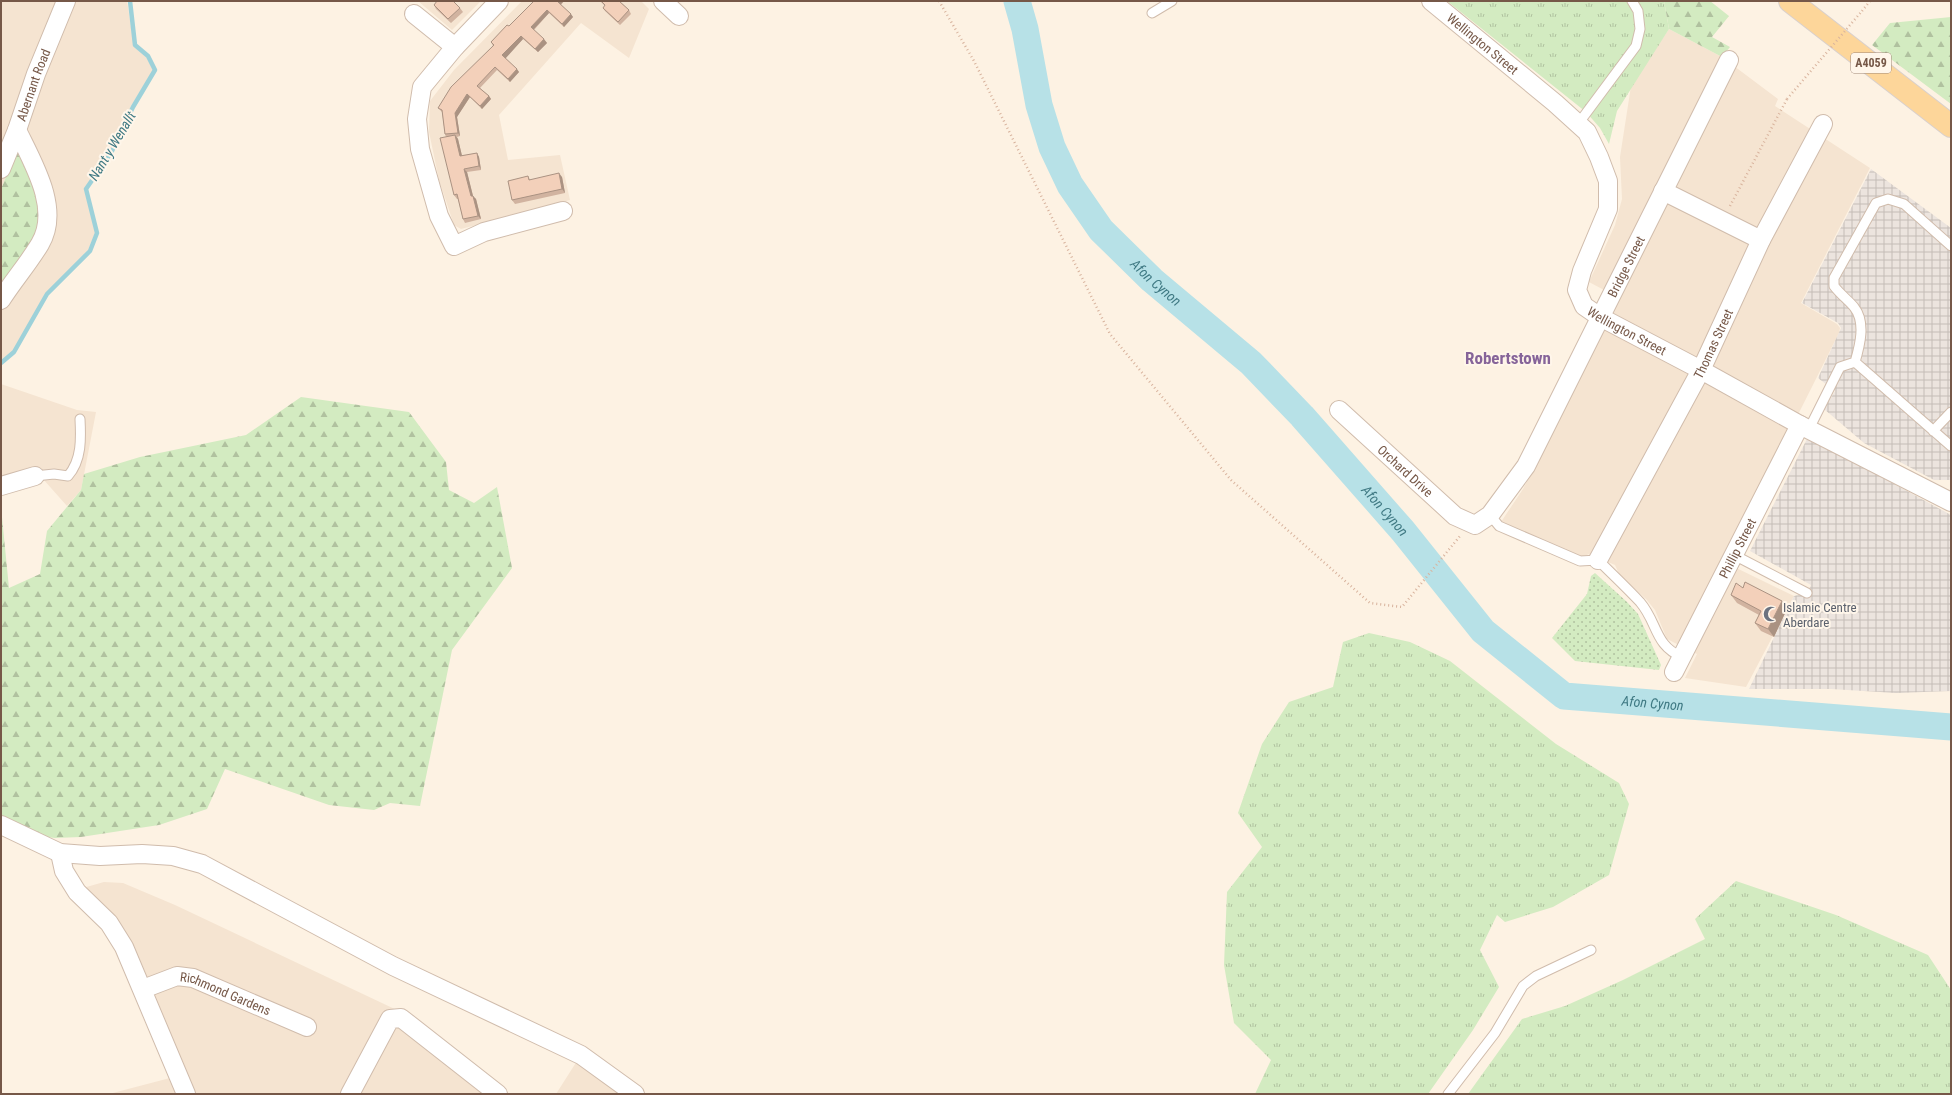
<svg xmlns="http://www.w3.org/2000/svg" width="1952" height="1095" font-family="'Roboto Condensed',sans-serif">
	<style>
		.residential { fill: #f5e4d1 }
		.industrial { fill: url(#industrial-grid) }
		.grass { fill: url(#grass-tufts) }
		.forest { fill: url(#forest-firs) }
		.park { fill: url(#park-dots) }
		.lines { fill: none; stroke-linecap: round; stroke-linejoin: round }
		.stream { stroke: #9dd1d9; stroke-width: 4.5 }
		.river { stroke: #b7e1e7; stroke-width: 27 }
		.service-casing { stroke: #d0bcac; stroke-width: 11 }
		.minor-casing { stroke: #d0bcac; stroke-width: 20 }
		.primary-casing { stroke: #d9d0cc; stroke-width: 24 }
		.path { stroke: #d8b39d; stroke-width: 2.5; stroke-dasharray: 1 3; stroke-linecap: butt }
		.service { stroke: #fff; stroke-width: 9 }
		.minor { stroke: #fff; stroke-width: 18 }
		.primary { stroke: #fdd69a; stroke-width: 22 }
		.path-bridge { stroke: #d8b39d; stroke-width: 2.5; stroke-dasharray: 1 3; stroke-linecap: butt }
		.wall { fill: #d1b3a0 }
		.shaded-wall { fill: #aa9282 }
		.building { fill: #f3d0ba; stroke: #aa9282 }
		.labels { text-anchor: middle; stroke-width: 4; stroke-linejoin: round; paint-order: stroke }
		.shield { fill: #fff6ea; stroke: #9f8779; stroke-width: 1 }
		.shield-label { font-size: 12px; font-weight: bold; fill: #765848 }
		.street-label { font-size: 13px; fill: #765848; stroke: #fff6ea }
		.worship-label { font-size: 13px; fill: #5b616d; stroke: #fff6ea; text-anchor: start }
		.water-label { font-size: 14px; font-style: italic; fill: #3f7983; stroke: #fff6ea }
		.district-label { font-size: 17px; font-weight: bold; fill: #866499; stroke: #fff6ea }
	</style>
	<defs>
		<pattern id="industrial-grid" width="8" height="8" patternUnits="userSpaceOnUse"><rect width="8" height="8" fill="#ece4de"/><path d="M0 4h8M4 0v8" fill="none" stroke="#c4bcb6"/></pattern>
		<pattern id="grass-tufts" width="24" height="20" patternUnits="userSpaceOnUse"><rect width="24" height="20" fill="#d3ebc1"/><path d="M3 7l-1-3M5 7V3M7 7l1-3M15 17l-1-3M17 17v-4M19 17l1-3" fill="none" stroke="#b0c19f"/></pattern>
		<pattern id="forest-firs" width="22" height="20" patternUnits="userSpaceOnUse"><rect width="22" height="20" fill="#d3ebc1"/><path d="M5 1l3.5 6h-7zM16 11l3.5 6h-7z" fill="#b0c19f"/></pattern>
		<pattern id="park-dots" width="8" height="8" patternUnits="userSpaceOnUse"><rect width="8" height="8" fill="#d3ebc1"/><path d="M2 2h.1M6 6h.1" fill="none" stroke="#b0c19f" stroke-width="1.8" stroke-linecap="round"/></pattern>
	</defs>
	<rect width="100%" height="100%" fill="#fdf2e3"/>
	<path class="residential" d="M1,1h126l7,45 13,12 6,12 -22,36 -22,46 -25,37 11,44 -7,17 -43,44 -32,58 -12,9v-70l17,-142 -17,40z
		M418,1h63l-29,29z
		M522,1h119l8,8 -20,49 -48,-35 -82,92 9,45 52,-5 10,45 -109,29 -7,-4 -15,-45 -10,-48 1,-31 24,-31z
		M1669,29l53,28 56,42 -3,7 95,62 -69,135 36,21 3,4 -1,5 -115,229 70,34 -48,91 -61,-9 12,-24 -30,-15 -12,-29 -9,-11 -27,-25 -4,-9 -26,-11 -7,3 -81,-35 22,-33 96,-191 -30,-16 26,-57 7,-26 -2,-42 11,-71z
		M1,384l76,26 19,2 -15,78 -14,16 -24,-27 -42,13z
		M104,882l19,1 52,22 226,107 102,82h-394l61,-16 -52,-129 -35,-61z
		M577,1061l46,33h-67z"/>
	<path class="industrial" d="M1871,169l80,59v252h-17l-70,-37 -40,-34 11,-18 -17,-13 23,-50 -3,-5 -36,-20z
		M1808,437l143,78v176l-55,2 -65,-4h-82l45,-93 13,-3 4,-8 -61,-34z"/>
	<path class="grass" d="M1447,1h217l5,28 -52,82 -8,33 -9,-16 -14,-16z
		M1369,633l41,9 40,19 106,83 63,39 10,21 -20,71 -56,32 -48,15 -8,-7 -17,35 19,37 -26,43 -45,64h-173l16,-34 -37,-37 -10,-58 3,-73 35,-45 -24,-34 24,-69 27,-42 44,-15 10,-45z
		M1736,881l100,34 92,40 23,35v104h-483l54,-75 43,-13 58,-26 82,-41 -10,-20z"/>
	<path class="forest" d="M1664,1h46l19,15 -17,21 18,10 -8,10 -53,-28z
		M1951,17v87l-79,-59 18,-22z
		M18,148l8,11 17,65 -42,67v-102z
		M301,397l108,15 37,50 3,28 25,13 23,-16 15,81 -60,82 -32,156 -30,-3 -16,7 -45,-5 -104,-36 -18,40 -48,16 -78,12 -26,1 -54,-7v-324l8,81 31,-14 7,-43 34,-41 3,-16 56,-17 106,-22z"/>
	<path class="park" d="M1595,573l32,29 11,12 23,51 -2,5 -84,-9 -23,-23 35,-44 4,-18z"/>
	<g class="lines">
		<path class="stream" d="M1,363l13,-11 33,-58 43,-43 7,-18 -11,-44 25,-36 22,-46 22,-37 -7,-14 -13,-11 -5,-44"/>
		<path class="river" id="s1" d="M1017,1l8,28 14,76 13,42 18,38 31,45 51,50 99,83 51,53 101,115 80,100 81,65 387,31"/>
		<defs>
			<path id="service" d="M1152,13l20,-12
				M1578,124l58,-78 4,-17 -2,-18 -6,-10
				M1951,246l-47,-42 -16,-5 -12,4 -42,75v8c6,8 14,14 20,21 12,15 6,38 1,55l96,84
				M1809,429l31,-62 15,-5
				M1933,431l18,-19
				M35,476l19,-2 14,2c14,-16 13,-38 12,-57
				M1490,515l9,11 44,19 37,16 18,-1c14,14 29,28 42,42 18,21 14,43 42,55
				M1734,555l73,38
				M1448,1094l47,-61 28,-47 13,-10 55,-26"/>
			<g id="minor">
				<path d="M499,1l-44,46 -33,40 -5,32 3,30 19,67 15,30 30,-14 79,-21"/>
				<path d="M663,1l16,15"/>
				<path id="s2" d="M1431,1l124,102 32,29 12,25 9,24v28l-26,62 -5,19 7,16 16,11 101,53 99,55 151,77"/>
				<path d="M414,14l41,33"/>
				<path id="s3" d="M1,169l16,-39 19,-56 30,-73"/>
				<path d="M1663,191l98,49"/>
				<path d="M1,300c12,-19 27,-36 39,-56 21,-35 -7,-81 -23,-114"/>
				<path id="s4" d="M1339,410l116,106 20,9 15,-10 36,-49 203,-406"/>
				<path d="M1,486l34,-10"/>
				<path id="s5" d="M1598,560l103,-190 60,-130 62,-116"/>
				<path id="s6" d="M1674,672l126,-247"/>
				<path d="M1,825l59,28 40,3 42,-2 31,2 29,8 191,102 188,89 54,39"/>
				<path d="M60,853l4,18 13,21 32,31 15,24 62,147"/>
				<path id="s7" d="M143,989l34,-13 16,2 114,49"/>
				<path d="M350,1094l40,-75 11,-1 97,76"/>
			</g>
			<path id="primary" d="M1790,1l161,125"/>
		</defs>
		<use href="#service" class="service-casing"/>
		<use href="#minor" class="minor-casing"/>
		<use href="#primary" class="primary-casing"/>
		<path class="path" d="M939,1l35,60 136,273 121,146 139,123 32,4 58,-71
			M1862,11l8,-10
			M1730,206l57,-107"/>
		<use href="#service" class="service"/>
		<use href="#minor" class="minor"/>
		<use href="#primary" class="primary"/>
		<path class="path-bridge" d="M1787,99l75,-88"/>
	</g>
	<path class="wall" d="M564,1l-3,4 12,12 -9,10 -15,-14 -15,17 13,13 -9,9 -15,-13 -18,19 14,14 -9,10 -13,-12 -17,18 9,8 2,3 -9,10 -12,-12 -13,20 3,19 -3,1 1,2 4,17 15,-3 2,4 2,13 -14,2 6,24 3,3 5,20 -16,4 -2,-4 -5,-20h-1l-3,-4 -8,-58 -1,-3 -3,-22 -4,-4 55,-62 -2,-4 18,-16z
		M600,1h19l10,9 2,4 -11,11 -15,-14 -2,-3 2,-2z
		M434,5l26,3 3,4 -12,11 -15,-14z
		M528,176l2,4 32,-3 3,16 -50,11 -3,-4z
		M1743,588l44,21 -13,28 -13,-6 -6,-8 4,-8 -22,-12 -6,-8z"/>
	<path class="shaded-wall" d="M558,1h6l-4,4 -2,-3z
		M547,10l2,3 -16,17 -2,-3z
		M571,14l2,3 -9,10 -2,-3z
		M521,36l2,3 -18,20 -3,-4z
		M544,39l3,4 -9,9 -3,-3z
		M517,69l2,3 -9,10 -2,-3z
		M467,94l3,3 -13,20 3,19 -2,-3 -3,-20z
		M489,96l2,3 -9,10 -2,-3z
		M455,135l3,4 5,21 -3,-4z
		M477,153l2,4 2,13 -2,-4z
		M464,169l3,3 7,28 -3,-4z
		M559,173l3,4 3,16 -3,-4z
		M473,196l3,3 5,20 -3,-3z
		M1782,601l5,8 -13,28 -6,-8z"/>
	<path class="building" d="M437,1h16l7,7 -12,11 -14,-14z
		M534,1h24v1l13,12 -9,10 -15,-14 -16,17 13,12 -9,10 -14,-13 -19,19 15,14 -9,10 -13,-12 -18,19 12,10 -9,10 -13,-12 -12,19 3,20 -13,1 -3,-24 -4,-2 13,-21 43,-42 -3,-3 16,-17 2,1z
		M601,1h18l10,9 -11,12 -15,-14 2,-3z
		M455,135l5,21 17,-3 2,13 -15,3 7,27h2l5,20 -15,3 -6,-25 -3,1 -14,-57z
		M559,173l3,16 -50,11 -4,-19 20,-5 1,4z
		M1745,582l37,19 -14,28 -13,-6 6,-12 -30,-16 5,-12 7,5z"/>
	<defs>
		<symbol id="mosque-bare" viewBox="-9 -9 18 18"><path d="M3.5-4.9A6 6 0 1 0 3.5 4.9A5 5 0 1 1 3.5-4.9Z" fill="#6b7280" stroke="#fff6ea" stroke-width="2.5" paint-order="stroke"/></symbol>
	</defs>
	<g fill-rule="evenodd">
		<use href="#mosque-bare" x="1760" y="603" width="22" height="22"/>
	</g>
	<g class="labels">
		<rect class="shield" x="1851" y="53" width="40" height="20" rx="3"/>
		<g class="shield-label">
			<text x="1871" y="67">A4059</text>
		</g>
		<g class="street-label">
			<text dy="5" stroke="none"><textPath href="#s2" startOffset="67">Wellington Street</textPath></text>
			<text dy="5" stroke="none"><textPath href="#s3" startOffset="90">Abernant Road</textPath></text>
			<text dy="5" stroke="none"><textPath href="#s4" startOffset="481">Bridge Street</textPath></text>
			<text dy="5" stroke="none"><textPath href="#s2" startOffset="439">Wellington Street</textPath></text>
			<text dy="5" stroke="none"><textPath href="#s5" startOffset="245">Thomas Street</textPath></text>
			<text dy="5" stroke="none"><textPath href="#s4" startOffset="90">Orchard Drive</textPath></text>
			<text dy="5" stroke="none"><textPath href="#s6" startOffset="139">Phillip Street</textPath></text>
			<text dy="5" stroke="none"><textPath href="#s7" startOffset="88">Richmond Gardens</textPath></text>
		</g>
		<g class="worship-label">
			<text x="1783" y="612">Islamic Centre<tspan x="1783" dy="15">Aberdare</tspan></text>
		</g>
		<g class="water-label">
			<text transform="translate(112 146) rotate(-59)" y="5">Nant y Wenallt</text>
			<text dy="5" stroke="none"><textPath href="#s1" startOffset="323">Afon Cynon</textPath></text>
			<text dy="5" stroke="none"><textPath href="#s1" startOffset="647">Afon Cynon</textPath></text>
			<text dy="5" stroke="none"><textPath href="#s1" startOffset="995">Afon Cynon</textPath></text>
		</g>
		<g class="district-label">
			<text x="1508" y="364">Robertstown</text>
		</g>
	</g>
	<rect width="1952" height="1095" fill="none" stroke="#765848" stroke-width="4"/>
</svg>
